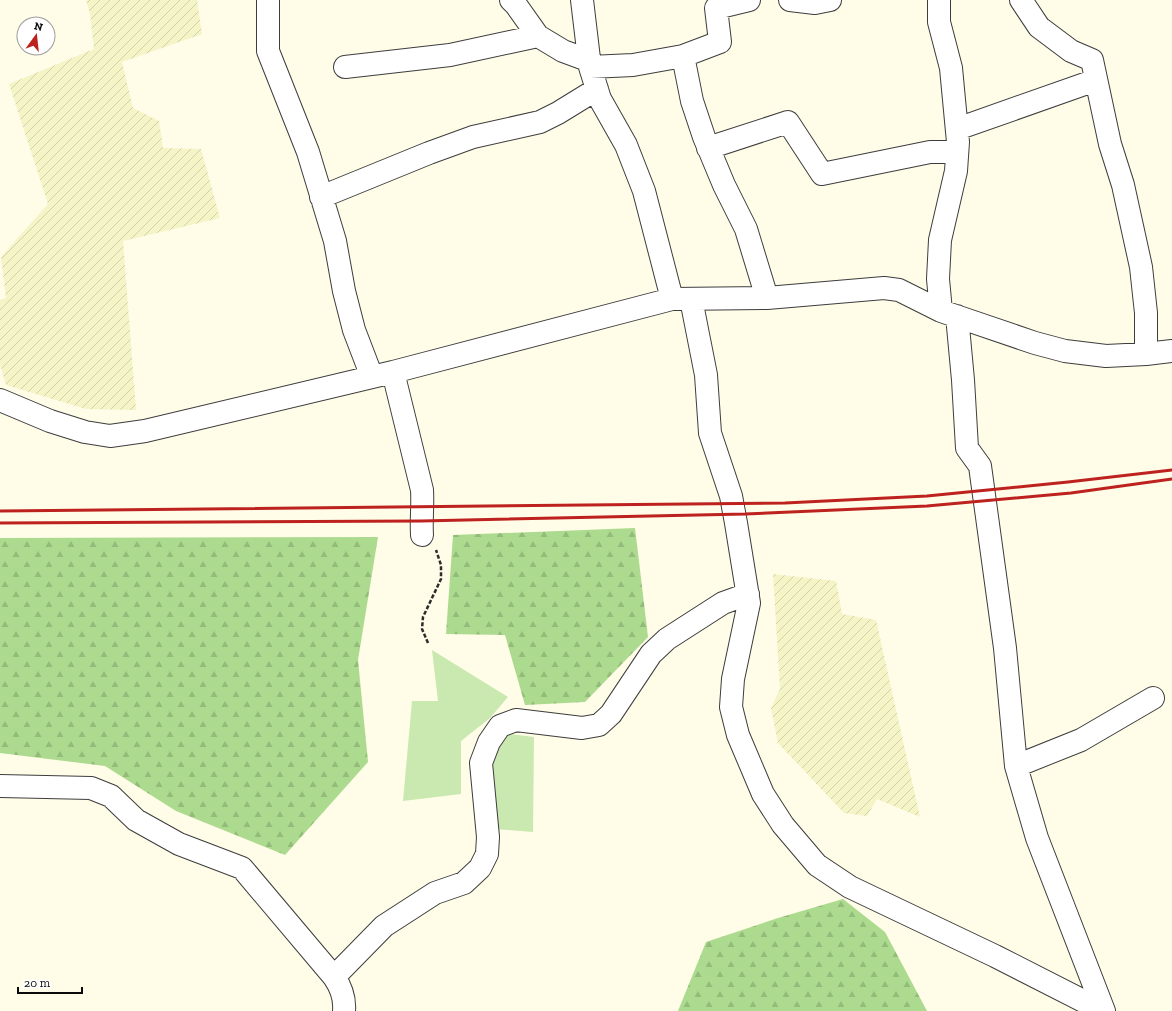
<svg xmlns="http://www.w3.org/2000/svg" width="1172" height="1011" font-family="'Zilla Slab',serif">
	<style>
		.farmland { fill: url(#farmland-furrows) }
		.forest { fill: url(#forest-firs) }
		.park { fill: #cae9b0 }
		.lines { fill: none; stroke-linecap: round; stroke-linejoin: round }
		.minor-casing { stroke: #3d3d3d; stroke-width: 24 }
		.path { stroke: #2c2c2c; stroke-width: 2.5; stroke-dasharray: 4 2; stroke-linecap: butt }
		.minor { stroke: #fff; stroke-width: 22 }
		.rail { stroke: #bd221f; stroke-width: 3 }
	</style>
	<defs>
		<pattern id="farmland-furrows" width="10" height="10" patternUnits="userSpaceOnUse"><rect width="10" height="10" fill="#f5f4c7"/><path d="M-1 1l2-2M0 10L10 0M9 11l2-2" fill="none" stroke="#d1d0aa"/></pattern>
		<pattern id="forest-firs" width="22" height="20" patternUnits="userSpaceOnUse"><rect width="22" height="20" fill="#acdb8f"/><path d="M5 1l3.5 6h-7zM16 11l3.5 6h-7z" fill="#93bb7a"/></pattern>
	</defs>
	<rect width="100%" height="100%" fill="#fffce7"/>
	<path class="farmland" d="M86,0h111l5,34 -80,28 11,46 26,13 4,27 38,1 19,69 -97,23 13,169 -50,-1 -80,-24 -6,-21v-64l6,-2 -5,-41 47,-53 -39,-120 85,-35 -4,-35z
		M773,574l63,7 6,33 34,6 44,197 -43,-18 -10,17 -23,-3 -66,-70 -7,-35 9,-19z"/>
	<path class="forest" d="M635,528l13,109 -63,65 -60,3 -20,-70 -59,-1 7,-99z
		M378,537l-20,123 10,102 -83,93 -109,-44 -71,-45 -105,-13v-215z
		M843,899l42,33 42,79h-249l28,-69 72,-24z"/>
	<path class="park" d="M432,650l76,47 -18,21 -29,23v53l-58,7 9,-100h26z
		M503,733l31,4 -1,95 -39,-3 -2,-73z"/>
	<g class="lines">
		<defs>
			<path id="minor" d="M268,0v51l40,101 27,89 9,50 10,39 18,47
				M511,0l5,5 22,31 25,15 27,10
				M582,0l8,67 10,32 26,46 18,46 28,108
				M790,0l25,3 15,-3
				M939,0v22l12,46 7,74 -2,29 -16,69 -2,39 3,32
				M1021,0l18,27 32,24 21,9 18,84 13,41 18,82 5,46v41
				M683,56l9,45 12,36 20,48 22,44 21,69
				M345,67l105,-12 88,-19
				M590,67l43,-2 50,-9 37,-14 -4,-34 33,-8
				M957,129l139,-49
				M708,148l80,-26 34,52 108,-22h27
				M321,197l108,-44 44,-16 67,-15 18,-9 39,-24
				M691,299l15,76 4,58 21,63 5,27 13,80 -16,76 -2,28 7,28 25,59 20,31 34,40 33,22 145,69 108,55
				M957,316l6,64 4,68 13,18 25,182 11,118 21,72 67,173
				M393,372l29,118c1,15 -1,30 0,45
				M0,400l50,21 35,11 25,4 35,-5 248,-59 279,-73 95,-1 117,-10 15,2 42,21 94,32 30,8 41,5 40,-2 26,-3
				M1016,766l65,-26 72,-42
				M0,786l91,2 20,8 25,24 43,24 63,24 92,109c7,10 11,22 10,34
				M334,977l50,-51 51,-33 29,-10 16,-15 7,-14 1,-17 -7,-74 8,-21 11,-16 16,-6 66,8 17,-3 12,-11 40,-60 16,-15 56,-36 25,-9"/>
		</defs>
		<use href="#minor" class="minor-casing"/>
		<path class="path" d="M428,643l-6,-14 1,-12 18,-38v-14l-5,-15"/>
		<use href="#minor" class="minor"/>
		<path class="rail" d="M0,511l785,-8 142,-7 141,-14 104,-12
			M0,523l421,-2 324,-7 182,-8 144,-13 101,-14"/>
	</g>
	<g transform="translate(36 36) rotate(15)"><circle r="19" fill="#ffffff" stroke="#9d9d9d"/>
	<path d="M0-3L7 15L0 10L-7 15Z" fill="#bd221f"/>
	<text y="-6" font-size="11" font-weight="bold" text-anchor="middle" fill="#0a0a0a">N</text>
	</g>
	<path d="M18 987v6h64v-6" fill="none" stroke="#0a0a0a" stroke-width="2"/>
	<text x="24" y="987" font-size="12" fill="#0a0a0a" stroke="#ffffff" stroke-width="3" paint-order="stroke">20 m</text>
</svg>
